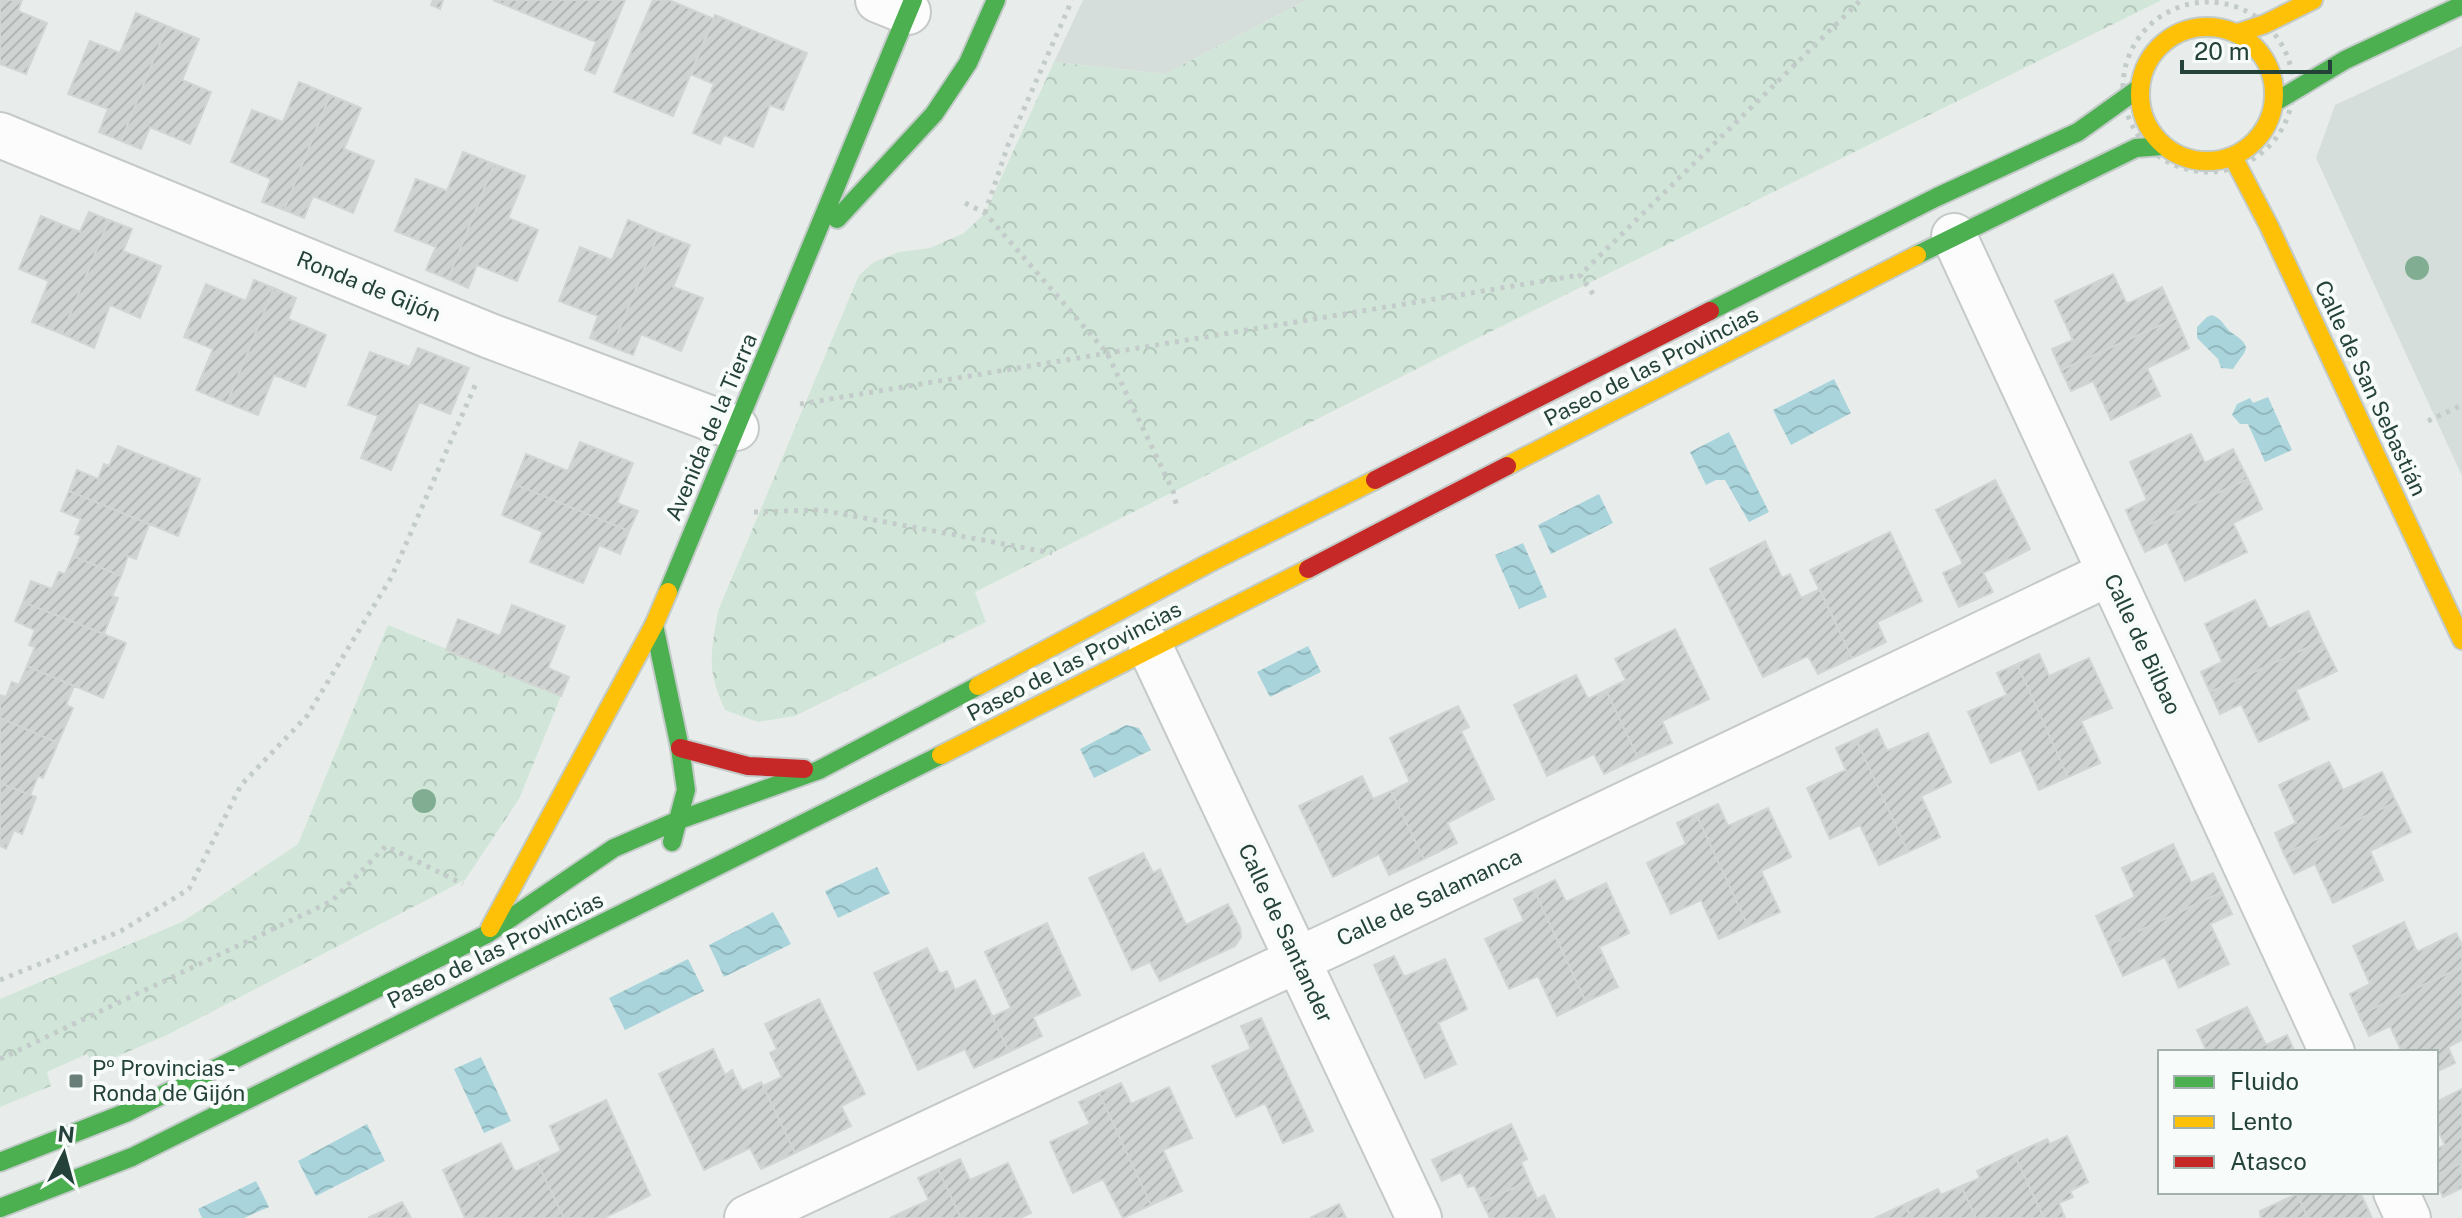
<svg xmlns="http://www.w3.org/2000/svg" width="2462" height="1218" font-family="'Public Sans',sans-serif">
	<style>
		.built { fill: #d6dedb }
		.forest { fill: url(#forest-crowns) }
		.water { fill: url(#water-waves) }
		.building { fill: url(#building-hatch); stroke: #d1d6d4; stroke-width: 2 }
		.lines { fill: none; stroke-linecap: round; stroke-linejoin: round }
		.street-casing { stroke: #c5cac8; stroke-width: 48 }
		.fast-casing { stroke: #c3cbc8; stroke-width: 22 }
		.slow-casing { stroke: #c3cbc8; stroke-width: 22 }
		.jam-casing { stroke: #c3cbc8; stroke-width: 22 }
		.path { stroke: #c3ccca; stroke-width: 5; stroke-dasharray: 4 6; stroke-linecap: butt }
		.street { stroke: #fcfcfc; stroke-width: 44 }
		.fast { stroke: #4caf50; stroke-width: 18 }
		.slow { stroke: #ffc107; stroke-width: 18 }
		.jam { stroke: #c62828; stroke-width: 18 }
		.tree { fill: #81ae93 }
		.poi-dot { fill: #697e78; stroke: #f7fbf9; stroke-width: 3 }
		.labels { text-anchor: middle; stroke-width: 8; stroke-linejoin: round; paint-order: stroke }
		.street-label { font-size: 22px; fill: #24423a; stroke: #f7fbf9 }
		.poi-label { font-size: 22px; fill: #24423a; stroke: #f7fbf9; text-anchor: start }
	</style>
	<defs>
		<pattern id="forest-crowns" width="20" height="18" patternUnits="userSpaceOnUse" patternTransform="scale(2)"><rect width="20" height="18" fill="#d1e6d8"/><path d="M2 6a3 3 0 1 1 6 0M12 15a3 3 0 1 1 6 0" fill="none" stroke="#b3c6ba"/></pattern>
		<pattern id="water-waves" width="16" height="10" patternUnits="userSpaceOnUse" patternTransform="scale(2)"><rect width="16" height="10" fill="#a9d4db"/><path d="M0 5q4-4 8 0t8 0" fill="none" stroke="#91b7bd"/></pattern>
		<pattern id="building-hatch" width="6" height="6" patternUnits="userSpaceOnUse" patternTransform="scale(2)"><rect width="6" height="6" fill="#cfd4d2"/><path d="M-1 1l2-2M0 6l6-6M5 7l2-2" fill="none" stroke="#b2b7b5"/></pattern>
	</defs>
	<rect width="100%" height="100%" fill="#e8edeb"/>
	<path class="built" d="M1083,0h224l-142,74 -111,-12z
		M2462,46v430l-146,-318 19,-53z"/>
	<path class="forest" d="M1307,0h855l-692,342 -495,250 11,30 -191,94 -37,6 -33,-12c-19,-41 -14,-56 -7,-99l141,-336 15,-13 25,-10 31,-4 34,-15 21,-20 69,-151 111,12z
		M388,625l173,71 -42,103 -54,81 -298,155 -73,31 -7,-12 -40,18 4,14 -51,21v-108l182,-77 116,-78z"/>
	<path class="water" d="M2212,315c11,4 12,12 20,18 23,15 13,17 1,36l-12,-1 -3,-9 -21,-21v-11l10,-10z
		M1834,379l17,34 -60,32 -18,-35z
		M2268,397l24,53 -27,12 -17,-38h-8l-8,-9 5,-11 13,-6 3,5z
		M1729,432l40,80 -20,10 -24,-42h-9l-10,5 -16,-33z
		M1599,494l14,29 -62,31 -13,-29z
		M1523,543l24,54 -28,12 -24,-54z
		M1308,646l13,26 -51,25 -13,-25z
		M1126,725l13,3 12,22 -57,28 -14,-29z
		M877,867l13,26 -52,25 -13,-27z
		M773,912l18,32 -67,33 -15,-32z
		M688,959l16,32 -79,39 -16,-32z
		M481,1057l30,64 -27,12 -30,-64z
		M367,1124l18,37 -69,35 -18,-35z
		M256,1181l13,26 -25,11h-42l-4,-9z"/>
	<path class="building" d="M0,0h22l-4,11 29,12 -21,51 -26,-10z
		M433,0h10l-3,9 -9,-4z
		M493,0h36l-5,13z
		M529,0h96l-30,74 -10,-4 11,-28 -72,-29z
		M653,0h16l45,19 -41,97 -59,-24z
		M136,13l31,13 -46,115 -22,-9 9,-23 -40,-15 22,-53 30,12z
		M715,15l92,38 -24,57 -13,-5 -17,42 -29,-12 -4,9 -27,-11 21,-49 -24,-10z
		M167,26l32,13 -17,41 29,12 -21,52 -40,-17 -9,22 -20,-8z
		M299,82l31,13 -46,115 -22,-8 9,-23 -40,-17 21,-52 31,12z
		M330,95l31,13 -17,41 30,12 -21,52 -40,-17 -9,22 -20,-8z
		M463,152l31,12 -46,115 -22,-9 10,-23 -41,-16 21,-52 31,12z
		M494,164l31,12 -17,42 30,12 -21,51 -40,-16 -9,23 -20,-9z
		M89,212l20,8 -47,114 -30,-12 17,-41 -30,-12 22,-53 39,16z
		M109,220l23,9 -9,22 38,15 -21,52 -30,-13 -16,43 -32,-14z
		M628,220l31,13 -47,114 -22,-9 8,-22 -39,-15 21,-54 32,13z
		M659,233l31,12 -17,42 30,11 -22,53 -40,-17 -8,21 -21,-8z
		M2113,274l14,30 35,-17 14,31 -115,52 -9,-21 21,-9 -18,-39z
		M254,280l20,8 -47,115 -31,-13 17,-41 -29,-12 22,-53 40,17z
		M274,288l22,10 -8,21 38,16 -21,52 -31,-12 -16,40 -31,-12z
		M2176,318l13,30 -42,20 13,28 -49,24 -18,-39 -22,10 -10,-21z
		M418,348l51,20 -19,46 -31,-12 -28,68 -30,-12 17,-42 -30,-11 22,-53 40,15z
		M2191,434l14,29 28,-14 15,30 -113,52 -9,-21 21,-10 -17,-38z
		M580,442l53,21 -16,40 21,8 -9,20 -115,-47 12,-30 42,17z
		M118,446l82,33 -22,57 -109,-45 8,-21 21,9 6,-15 5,2z
		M2248,479l14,30 -29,14 14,29 -62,29 -18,-39 -22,10 -10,-21z
		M1995,480l35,69 -47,24 10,19 -34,15 -16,-34 20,-9 -27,-54z
		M514,484l115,47 -9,23 -21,-9 -16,38 -53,-21 13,-30 -41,-17z
		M69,491l80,33 -13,35 -8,-3 -7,20 -48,-20 8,-20 -6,-2 6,-15 -20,-8z
		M1890,532l32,69 -45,21 9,20 -34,16 -42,-88z
		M1765,541l17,37 8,-4 11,24 19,-9 32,69 -34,16 -10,-18 -45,21 -53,-108z
		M73,556l48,20 -9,20 6,2 -14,36 -81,-32 8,-21 21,8 7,-17 6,2z
		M2255,600l14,29 39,-18 14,30 -112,51 -9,-20 21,-10 -17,-38z
		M23,602l103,41 -23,55 -76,-32 8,-19 -6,-2 6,-15 -20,-9z
		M512,605l53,21 -17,42 21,9 -8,19 -115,-46 12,-31 42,17z
		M1675,629l34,70 -47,22 10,22 -34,15 -32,-68 20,-10 -11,-21z
		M2322,641l15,30 -41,19 13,29 -50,23 -18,-38 -21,10 -10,-22z
		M2039,654l10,22 40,-18 23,50 -31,13 19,42 -32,14 -51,-113z
		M2017,664l51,113 -29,13 -18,-40 -30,13 -23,-51 39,-17 -10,-22z
		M27,666l47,20 -8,19 7,3 -15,35 -58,-25v-23l6,2 6,-15 7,3z
		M1576,675l12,24 18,-9 32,68 -34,16 -10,-20 -47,22 -33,-71z
		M1458,706l11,21 -8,4 33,68 -47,24 10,20 -33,16 -33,-68 19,-9 -20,-44z
		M0,718l58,25 -15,35 -5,-2 -8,19 -30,-12z
		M1877,729l10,22 41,-18 23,49 -30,14 19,41 -32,15 -52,-113z
		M1856,739l52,113 -29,13 -19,-40 -30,14 -23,-51 39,-18 -10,-22z
		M2329,762l14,28 39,-18 14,30 -112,52 -9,-21 21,-10 -17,-38z
		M1362,776l11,23 18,-8 33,68 -35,16 -10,-21 -46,23 -34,-71z
		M0,783l36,14 -14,37 -8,-4 -8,19 -6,-3z
		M2396,802l15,30 -41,19 13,29 -50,23 -18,-39 -21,10 -10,-20z
		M1718,804l10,22 40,-18 23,49 -30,14 19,41 -32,14 -52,-112z
		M1696,814l52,112 -29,13 -18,-39 -30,14 -24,-51 39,-19 -9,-21z
		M2173,844l18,39 22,-10 9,19 -113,53 -13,-29 39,-19 -13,-29z
		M1143,853l10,20 7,-4 26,56 42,-21 12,24 1,9 -6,9 -75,35 -10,-19 -18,8 -43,-92z
		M1555,880l11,22 40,-19 23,50 -30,14 19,40 -32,15 -52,-112z
		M1534,890l52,112 -29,14 -19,-40 -29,13 -24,-50 39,-18 -10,-22z
		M2222,892l10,22 -22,10 19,40 -50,24 -14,-31 -42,19 -14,-31z
		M2404,922l13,30 39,-19 6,11v23l-103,48 -9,-21 20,-10 -17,-38z
		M1047,923l33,72 -47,22 9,19 -33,16 -17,-35 19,-9 -26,-56z
		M927,948l13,26 7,-3 8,19 20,-10 34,72 -35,16 -9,-19 -47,21 -44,-97z
		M1394,956l10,21 41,-18 22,50 -29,14 18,41 -31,14 -51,-113z
		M2462,967v73l-14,7 7,16 -19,9v-20h-34l-12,-26 -21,10 -10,-21z
		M819,999l46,95 -24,12 10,20 -56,27 -32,-67 19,-9 -12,-24 7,-4 -12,-25z
		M2247,1007l19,38 21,-10 8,17h-88l-10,-22z
		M1261,1018l52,113 -30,12 -18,-40 -29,14 -24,-51 39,-17 -10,-23z
		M713,1049l12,26 7,-5 10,21 19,-9 34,71 -34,16 -11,-21 -46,22 -45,-96z
		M1121,1083l10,21 38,-17 23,51 -29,12 19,41 -31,14 -52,-112z
		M2462,1089v74l-26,12v-26l9,-4 -9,-19v-24z
		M1099,1093l52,112 -28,13 -20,-39 -30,14 -23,-51 40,-18 -11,-22z
		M606,1100l44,95 -46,23h-40l-27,-56 24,-11 -11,-25z
		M1511,1124l16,35 -6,3 8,19 -47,21 -8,-17 -6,2 -7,-15 -19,9 -10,-21z
		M2067,1136l21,46 -18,9 3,6 -14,6 6,15h-21l-30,-64 33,-15 3,5z
		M501,1143l14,29 22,-10 27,56h-99l-22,-48z
		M2014,1154l30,64h-68l-15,-32 19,-8 -3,-7z
		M960,1159l10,21 38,-17 23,50 -11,5h-59l-23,-49z
		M2462,1163v25l-19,9 -7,-15v-7z
		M938,1169l23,49h-71l39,-18 -11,-22z
		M1529,1181l8,18 7,-4 11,23h-65l-8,-16z
		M1961,1186l15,32h-65l-6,-14 33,-15 3,6z
		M2300,1192h60l12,26h-64l-11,-24z
		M2297,1194l11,24h-47l-1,-7z
		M402,1202l9,16h-43z
		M1339,1204l7,14h-36z
		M1905,1204l6,14h-36z"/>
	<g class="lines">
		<defs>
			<path id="street" d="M878,0l30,12
				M0,135l490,201 246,92
				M1954,236l378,816
				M1151,649l268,569
				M2396,1192l12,26
				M747,1218l606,-284 757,-361"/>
			<path id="fast" d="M2275,102l70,-42 117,-55
				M837,219l97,-105 34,-51 28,-63
				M1917,255l219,-107 27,-2
				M1710,311l227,-114 141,-65 60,-43
				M668,592l245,-592
				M654,625l26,123 6,42 -14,52
				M0,1162l128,-50 359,-178 127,-86 65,-28 140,-50 159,-84
				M0,1208l132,-51 809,-402"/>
			<path id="slow" d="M2140 94a67 67 0 1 1 134 0a67 67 0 1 1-134 0Z
				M2238,33l27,-9 48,-24
				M2233,157l36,69 193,414
				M1507,466l410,-211
				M978,686l231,-123 166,-83
				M941,755l367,-186
				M490,928l164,-303 14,-33"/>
			<path id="jam" d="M1375,480l335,-169
				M1308,569l199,-103
				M680,748l68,18 56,3"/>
		</defs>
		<use href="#street" class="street-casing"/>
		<use href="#fast" class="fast-casing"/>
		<use href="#slow" class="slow-casing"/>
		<use href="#jam" class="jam-casing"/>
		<path class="path" d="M2123 87a85 85 0 1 1 170 0a85 85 0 1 1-170 0Z
			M965,203l20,10 122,140 66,138 4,16
			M985,213l23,-68 64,-145
			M1593,294l-13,-19 281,-275
			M800,404l780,-129
			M2428,421l34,-16
			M754,512l67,-2 231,43
			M0,980l121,-49 68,-42 52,-104 66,-69 85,-140 85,-195
			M0,1059l332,-158 54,-55 77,38"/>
		<use href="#street" class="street"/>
		<use href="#fast" class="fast"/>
		<use href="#slow" class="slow"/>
		<use href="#jam" class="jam"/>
	</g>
	<g class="tree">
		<circle cx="2417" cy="268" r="12"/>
		<circle cx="424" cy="801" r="12"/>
	</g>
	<rect class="poi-dot" x="68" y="1073" width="16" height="16" rx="4"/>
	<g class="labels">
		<g class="street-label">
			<text transform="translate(369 286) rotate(22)" y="8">Ronda de Gijón</text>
			<text transform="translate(1651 366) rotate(-27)" y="8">Paseo de las Provincias</text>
			<text transform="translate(2371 388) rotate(65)" y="8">Calle de San Sebastián</text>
			<text transform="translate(711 427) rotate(-67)" y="8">Avenida de la Tierra</text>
			<text transform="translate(2143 644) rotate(65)" y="8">Calle de Bilbao</text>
			<text transform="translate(1074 661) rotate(-27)" y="8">Paseo de las Provincias</text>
			<text transform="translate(1429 897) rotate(-25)" y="8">Calle de Salamanca</text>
			<text transform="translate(1286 933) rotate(65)" y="8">Calle de Santander</text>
			<text transform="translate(495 950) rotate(-26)" y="8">Paseo de las Provincias</text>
		</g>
		<g class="poi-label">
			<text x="92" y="1076">Pº Provincias -<tspan x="92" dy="25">Ronda de Gijón</tspan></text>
		</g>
	</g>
	<rect x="2158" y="1050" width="280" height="144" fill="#f7fbf9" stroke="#a3b1ad" stroke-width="2"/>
	<rect x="2174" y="1076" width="40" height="12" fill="#4caf50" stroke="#a3b1ad" stroke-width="2"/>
	<text x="2230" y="1090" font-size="24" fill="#24423a">Fluido</text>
	<rect x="2174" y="1116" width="40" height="12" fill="#ffc107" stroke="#a3b1ad" stroke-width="2"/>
	<text x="2230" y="1130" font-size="24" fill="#24423a">Lento</text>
	<rect x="2174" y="1156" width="40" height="12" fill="#c62828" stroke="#a3b1ad" stroke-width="2"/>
	<text x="2230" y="1170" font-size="24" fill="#24423a">Atasco</text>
	<g transform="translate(64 1154) rotate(6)" stroke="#f7fbf9" stroke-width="6" paint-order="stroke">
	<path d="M0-6L14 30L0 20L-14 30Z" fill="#24423a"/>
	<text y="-12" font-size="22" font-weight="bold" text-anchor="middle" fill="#24423a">N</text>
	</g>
	<path d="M2182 60v12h148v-12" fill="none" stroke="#24423a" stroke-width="4"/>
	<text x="2194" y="60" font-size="24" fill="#24423a" stroke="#f7fbf9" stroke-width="6" paint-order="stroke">20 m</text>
</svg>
